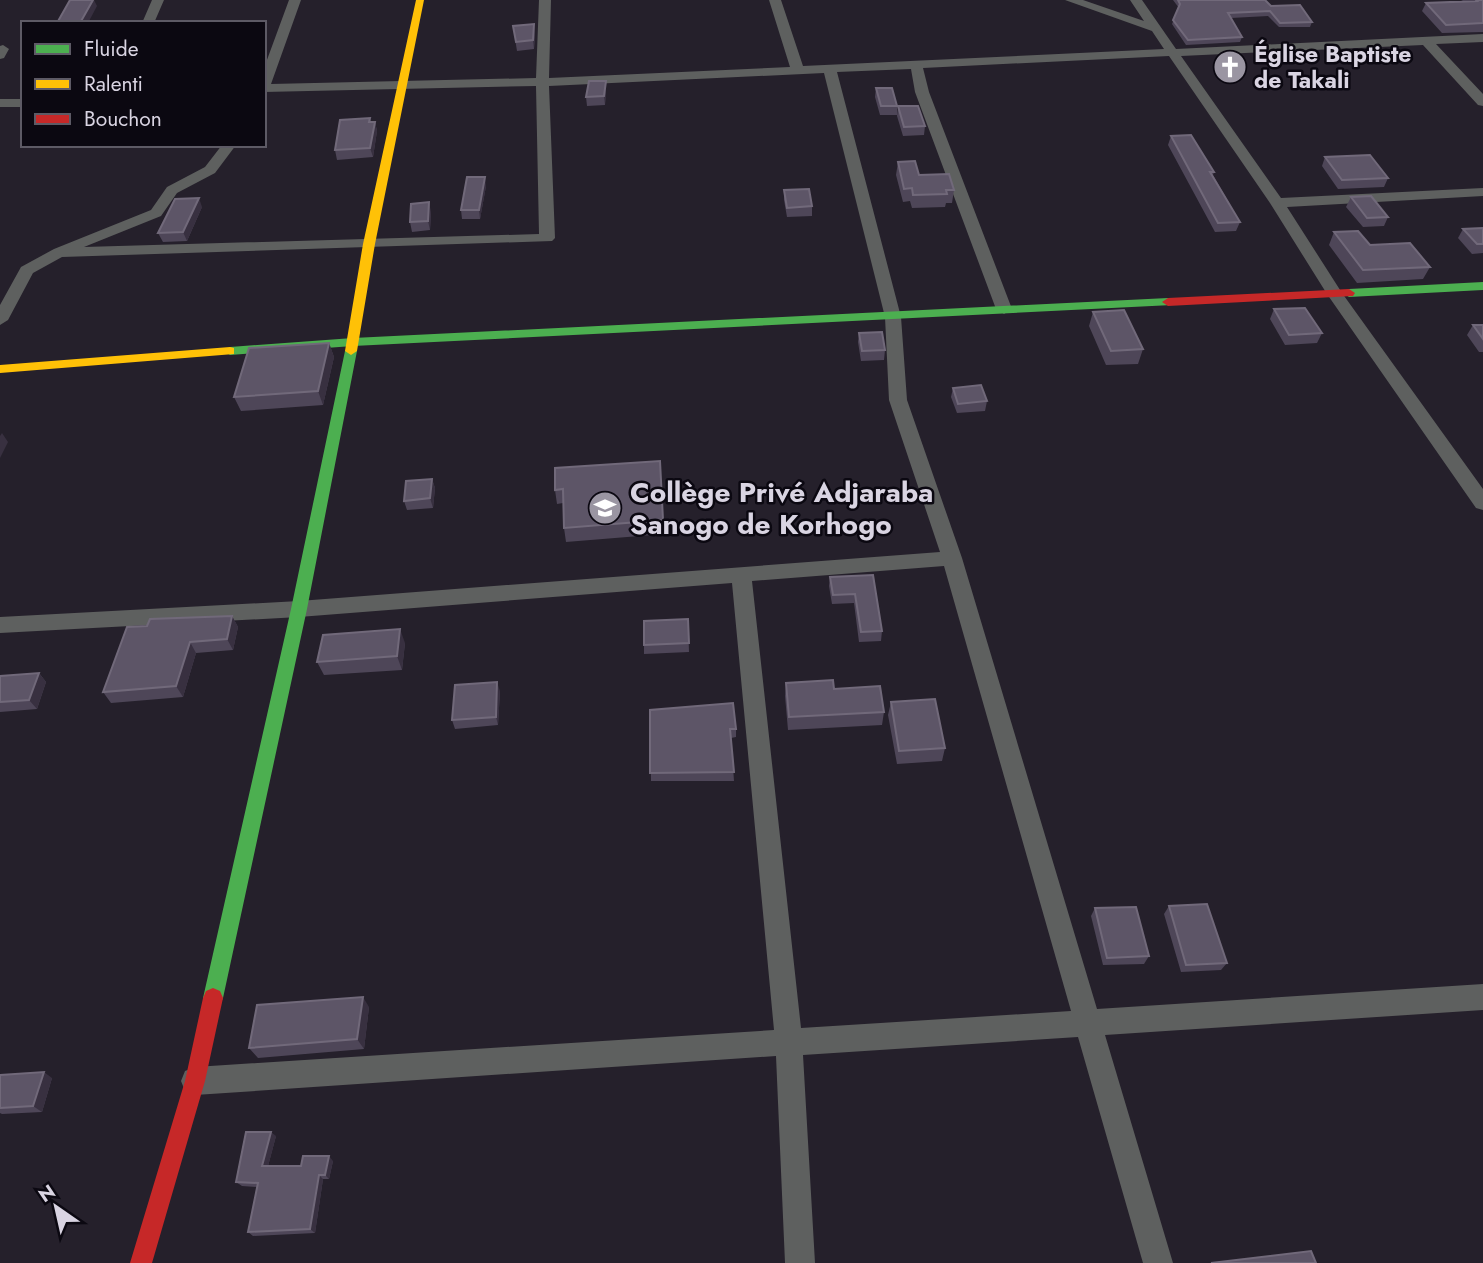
<svg xmlns="http://www.w3.org/2000/svg" width="1483" height="1263" font-family="Jost,sans-serif">
	<style>
		.lines { fill: none; stroke-linecap: round; stroke-linejoin: round }
		.street { fill: #5e605f; fill-rule: evenodd }
		.fast { fill: #4caf50; fill-rule: evenodd }
		.slow { fill: #ffc107; fill-rule: evenodd }
		.jam { fill: #c62828; fill-rule: evenodd }
		.wall { fill: #4e4658 }
		.shaded-wall { fill: #383040 }
		.building { fill: #5d5567; stroke: #71697a; stroke-width: 2 }
		.labels { text-anchor: middle; stroke-width: 5; stroke-linejoin: round; paint-order: stroke }
		.far-poi-label { font-size: 23px; font-weight: bold; fill: #d9d4e2; stroke: #0b0811; text-anchor: start }
		.poi-label { font-size: 28px; font-weight: bold; fill: #d9d4e2; stroke: #0b0811; text-anchor: start }
	</style>
	<rect width="100%" height="100%" fill="#25202b"/>
	<g class="lines">
		<path class="street" d="M152,0h12l-10,23h-12z
			M289,0h12l-30,84 265,-6 3,-78h12l-2,78 241,-11 -21,-67h12l22,66 361,-17 -12,-18 -87,-31h18l61,21 -14,-21h12l34,49 307,-15v8l-47,2 47,50v12l-5,-1 -55,-60 -242,11 100,142 202,-10v8l-196,11 55,86 141,196v21l-7,-2 -149,-214 -57,-91 -101,-147 -246,12 6,24 83,217 -8,5 -8,-5 -81,-217 -4,-23 -74,3 64,245 6,83 55,158 135,451 386,-25v26l-378,25 68,228h-30l-65,-226 -275,18 12,208h-30l-9,-207 -581,39 -10,-4 -4,-10 4,-10 10,-4 579,-37 -42,-447 -433,34 -299,16v-16l299,-16 641,-49 -51,-152 -4,-83 -61,-244 -275,13 6,152 -3,3 -490,16 -29,16 -25,47 -8,5v-20l21,-38 33,-18 97,-39 16,-23 38,-20 17,-22h14l-21,28 -38,20 -16,23 -77,31 455,-13 -3,-148 -272,6v-24zM944,566l127,445 -270,17 -49,-447z
			M3,45l6,4 -5,9 -4,1v-13z
			M0,99h23v8h-23z"/>
		<path class="fast" d="M1483,282v8l-134,7 -6,-4 6,-4z
			M1168,298l4,1v6l-819,41 -123,9 -6,-4 6,-4 123,-9z
			M351,347l6,4 -50,258 -84,389 -3,7 -7,3 -7,-3 -3,-7 88,-389 54,-258z"/>
		<path class="slow" d="M416,0h8l-49,244 -18,107 -6,4 -6,-4 18,-107z
			M230,347l4,1v6l-234,19v-8z"/>
		<path class="jam" d="M1349,289l6,4 -2,3 -185,10 -6,-4 6,-4z
			M213,988l7,3 3,7 -18,83 -53,182h-22l55,-182 18,-83 3,-7z"/>
	</g>
	<path class="wall" d="M1173,0h92l6,6 41,16 -2,5h-31l-11,-11 -37,2 11,19 -2,5 -54,3 -14,-21 7,-16z
		M1461,0h22v32l-41,1 -20,-22 4,-8 37,-2z
		M513,26l22,7 -1,16 -17,2z
		M606,81v9l-1,15 -18,1 -1,-9z
		M876,88l21,18v9h-17l-5,-18z
		M898,106l27,20 -1,9 -21,1 -6,-20z
		M370,118l1,4h4l2,9 -4,26 -36,3 -2,-10z
		M1171,136l43,36 -1,3 27,47 -4,9 -21,1 -47,-87z
		M1325,157l63,21 -4,9 -46,2 -16,-23z
		M898,162l21,13 35,15 -2,13h-6l-1,4 -33,1 -2,-7 -7,1 -7,-27z
		M486,186l-6,33h-18l-1,-9z
		M784,190l28,16v10l-25,1 -3,-17z
		M1351,197l37,20 -4,9 -21,1 -17,-20z
		M202,207l-15,34 -24,1 -5,-9z
		M431,212l-1,18 -18,2 -2,-10z
		M1483,228v25l-11,1 -14,-16 5,-9z
		M1334,232l36,13 60,22 -7,12 -66,4 -28,-38z
		M1274,309l48,24 -5,10 -32,2 -15,-26z
		M1093,312l50,37 -5,15 -32,1 -17,-39z
		M1473,325h10v27h-4l-12,-17z
		M859,333l26,17 -1,10 -23,1 -3,-19z
		M329,343l5,14 -11,48 -82,6 -7,-14z
		M953,388l34,13 -2,10 -28,2 -6,-16z
		M660,461l4,73 -98,8 -2,-14 -1,-25 -6,1 -2,-14z
		M432,479l3,9 -2,20 -26,2 -3,-9z
		M873,575l9,56 -1,10 -22,1 -5,-39 -22,1 -3,-18 1,-9z
		M232,616l6,11 -5,23 -37,3 -13,44 -72,6 -8,-11 44,-66z
		M688,619l1,33 -45,2v-9z
		M405,643l-3,27 -78,5 -7,-13z
		M39,673l7,9 -9,27 -37,3v-36z
		M786,683l48,6 50,23 -2,13 -94,5 -3,-34z
		M500,691l-2,34 -43,4 -3,-9z
		M891,702l54,46 -3,13 -45,3 -9,-49z
		M650,710l86,19v8l-5,1 3,43h-83z
		M1169,906l58,57 -6,7 -40,2 -17,-58z
		M1095,908l54,48 -5,8 -41,1 -12,-49z
		M369,1007l-5,42 -106,9 -9,-10z
		M0,1075l52,3 -10,34 -40,2 -2,-1z
		M276,1136l-8,30h33l32,-5 -4,18h-6l-8,54 -62,3 -5,-4 9,-45 -15,-1 -6,-4z"/>
	<path class="shaded-wall" d="M93,0h1l3,6 -9,17h-8z
		M534,24l1,9 -1,16 -1,-9z
		M606,81v9l-1,15 -1,-9z
		M375,122l2,9 -4,26 -3,-9z
		M485,177l1,9 -6,33 -1,-9z
		M199,198l3,9 -15,34 -4,-9z
		M429,202l2,10 -1,18 -2,-9z
		M329,343l5,14 -11,48 -5,-14z
		M2,433l6,9 -8,16v-22z
		M432,479l3,9 -2,20 -3,-10z
		M232,616l6,11 -5,23 -6,-11z
		M400,629l5,14 -3,27 -5,-14z
		M190,642l6,11 -13,44 -7,-11z
		M39,673l7,9 -9,27 -8,-9z
		M497,682l3,9 -2,34 -2,-8z
		M363,997l6,10 -5,42 -7,-10z
		M44,1072l8,6 -10,34 -9,-6z
		M271,1132l5,4 -9,34 -5,-4z
		M329,1156l4,5 -4,18 -4,-4z
		M319,1175l4,4 -8,54 -5,-4z"/>
	<path class="building" d="M70,0h23l-13,23h-23z
		M1178,0h87l6,6 29,-1 12,17 -32,1 -10,-12 -42,2 14,24 -54,3 -15,-20 7,-16z
		M1476,0h7v23l-37,2 -20,-22 51,-2z
		M534,24l-1,16 -17,2 -3,-16z
		M589,81h17l-2,15 -18,1z
		M876,88h16l5,18h-16z
		M898,106h20l7,20 -21,1z
		M370,118l-1,4h6l-5,26 -35,2 5,-30z
		M1191,135l23,37h-4l30,50 -22,1 -47,-87z
		M1370,155l18,23 -46,2 -17,-23z
		M915,161l4,14 30,-1 5,16h-8l1,4 -34,1 -1,-7 -8,1 -6,-27z
		M467,177h18l-6,33h-18z
		M809,189l3,17 -25,2 -3,-18z
		M1371,196l17,21 -21,1 -16,-21z
		M199,198l-16,34 -25,1 17,-34z
		M429,202l-1,19 -18,1 1,-18z
		M1483,228v16h-6l-14,-15z
		M1358,231l12,14 40,-2 20,24 -67,3 -29,-38z
		M1305,308l17,25 -33,2 -15,-26z
		M1124,310l19,39 -32,2 -18,-39z
		M1473,325h10v14z
		M882,332l3,18 -23,1 -3,-18z
		M329,343l-11,48 -84,6 15,-49z
		M981,385l6,16 -29,3 -5,-16z
		M660,461l3,59 -99,8 -1,-39 -8,1v-22z
		M432,479l-2,19 -26,3 2,-20z
		M873,575l9,56 -21,1 -6,-38 -22,1 -3,-18z
		M232,616l-5,23 -37,3 -14,44 -73,6 24,-65 20,-1 3,-7z
		M688,619l1,24 -45,2v-24z
		M400,629l-3,27 -80,6 6,-27z
		M39,673l-10,27 -29,2v-26z
		M833,680l1,9 46,-3 4,26 -95,5 -3,-34z
		M497,682l-1,35 -44,3 3,-35z
		M935,699l10,49 -46,3 -8,-49z
		M733,703l3,26h-6l4,43 -84,1v-63z
		M1207,904l20,59 -41,2 -17,-59z
		M1136,907l13,49 -42,2 -12,-50z
		M363,997l-6,42 -108,9 8,-43z
		M44,1072l-11,34 -33,2v-33z
		M246,1132h25l-9,34h39l2,-10h26l-4,19h-6l-9,54 -62,3 10,-49 -22,-1z
		M1311,1251l5,12h-105z"/>
	<defs>
		<symbol id="church-disc" viewBox="-11 -11 22 22"><circle r="9.5" fill="#9a95a2" stroke="#0b0811"/><path d="M-1.2-6h2.4v3.5h3.3v2.4h-3.3V6h-2.4V-.1h-3.3v-2.4h3.3Z" fill="#fff"/></symbol>
		<symbol id="school-disc" viewBox="-11 -11 22 22"><circle r="9.5" fill="#9a95a2" stroke="#0b0811"/><path d="M0-5L7-2L0 1L-7-2ZM-4 1L0 2.5L4 1V4Q0 6-4 4Z" fill="#fff"/></symbol>
	</defs>
	<g fill-rule="evenodd">
		<use href="#church-disc" x="1211" y="48" width="38" height="38"/>
		<use href="#school-disc" x="586" y="489" width="38" height="38"/>
	</g>
	<g class="labels">
		<g class="far-poi-label">
			<text x="1254" y="62">Église Baptiste<tspan x="1254" dy="26">de Takali</tspan></text>
		</g>
		<g class="poi-label">
			<text x="630" y="502">Collège Privé Adjaraba<tspan x="630" dy="32">Sanogo de Korhogo</tspan></text>
		</g>
	</g>
	<rect x="21" y="21" width="245" height="126" fill="#0b0811" stroke="#5d5a65" stroke-width="2"/>
	<rect x="35" y="44" width="35" height="10" fill="#4caf50" stroke="#5d5a65" stroke-width="2"/>
	<text x="84" y="56" font-size="21" fill="#d9d4e2">Fluide</text>
	<rect x="35" y="79" width="35" height="10" fill="#ffc107" stroke="#5d5a65" stroke-width="2"/>
	<text x="84" y="91" font-size="21" fill="#d9d4e2">Ralenti</text>
	<rect x="35" y="114" width="35" height="10" fill="#c62828" stroke="#5d5a65" stroke-width="2"/>
	<text x="84" y="126" font-size="21" fill="#d9d4e2">Bouchon</text>
	<g transform="translate(56 1207) rotate(326)" stroke="#0b0811" stroke-width="5" paint-order="stroke">
	<path d="M0-5L12 26L0 18L-12 26Z" fill="#d9d4e2"/>
	<text y="-10" font-size="19" font-weight="bold" text-anchor="middle" fill="#d9d4e2">N</text>
	</g>
</svg>
